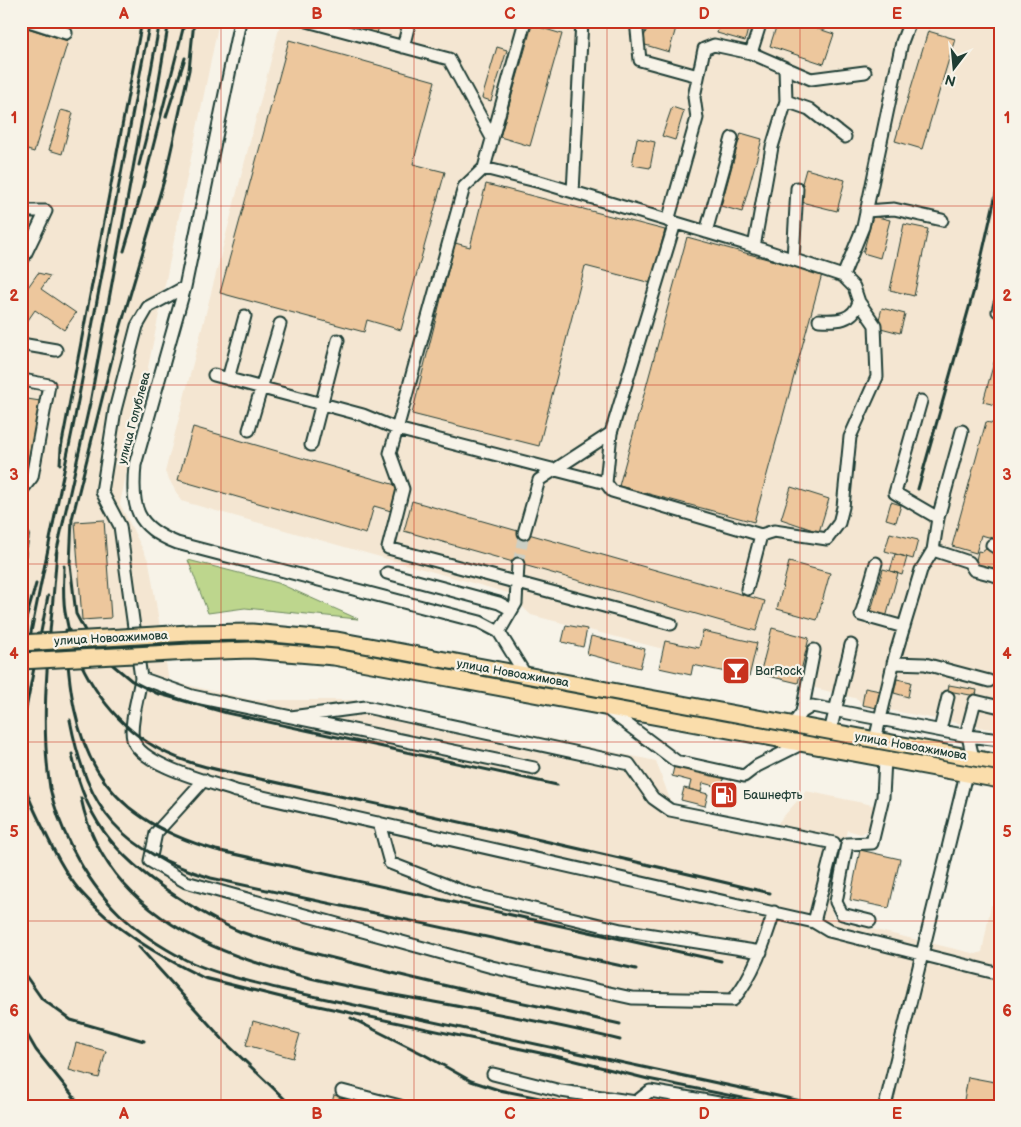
<svg xmlns="http://www.w3.org/2000/svg" width="1021" height="1127" font-family="'Balsamiq Sans',sans-serif">
	<style>
		.built { fill: #f4e6d2 }
		.green { fill: #bdd68d; stroke: #6e8a60 }
		.building { fill: #edc79d; stroke: #1f3d34 }
		.lines { fill: none; stroke-linecap: round; stroke-linejoin: round }
		.minor-tunnel { stroke: #cccfc4; stroke-width: 11; stroke-dasharray: 11 5.5; stroke-linecap: butt }
		.minor-casing { stroke: #1f3d34; stroke-width: 15 }
		.major-casing { stroke: #1f3d34; stroke-width: 19 }
		.minor { stroke: #f7f3e8; stroke-width: 11 }
		.major { stroke: #faddab; stroke-width: 15 }
		.rail { stroke: #1f3d34; stroke-width: 3 }
		.major-bridge-casing { stroke: #1f3d34; stroke-width: 19; stroke-linecap: butt }
		.major-bridge { stroke: #faddab; stroke-width: 15 }
		.grid { fill: none; stroke: #c8321e; stroke-width: 1; stroke-opacity: 0.55 }
		.labels { text-anchor: middle; stroke-width: 4.5; stroke-linejoin: round; paint-order: stroke }
		.street-label { font-size: 12px; fill: #1f3d34; stroke: #f7f3e8 }
		.poi-label { font-size: 12px; fill: #1f3d34; stroke: #f7f3e8; text-anchor: start }
		.neatline { fill: none; stroke: #c8321e; stroke-width: 2 }
		.grid-label { font-size: 16px; text-anchor: middle; font-weight: bold; fill: #c8321e }
	</style>
	<rect width="100%" height="100%" fill="#f7f3e8"/>
	<filter id="ink" filterUnits="userSpaceOnUse"><feTurbulence type="fractalNoise" baseFrequency=".02" numOctaves="2"/><feDisplacementMap in="SourceGraphic" scale="10" xChannelSelector="R" yChannelSelector="G"/><feConvolveMatrix kernelMatrix="1 2 1 2 8 2 1 2 1" color-interpolation-filters="sRGB"/></filter>
	<g filter="url(#ink)">
		<path class="built" d="M21,21h198l-99,483 29,58 20,119 83,19h114l290,61 16,44 104,20 30,-34 71,15 -5,22 -11,6 -14,-4 -16,74 2,13 5,4 138,33 6,-2 9,-47 9,2v199h-979z
			M281,21h719v710l-138,-26 -4,-6 -327,-84 -23,-22 -327,-92 -16,-29z"/>
		<path class="green" d="M188,560l90,23 80,36 -113,-11 -37,5z"/>
		<path class="building" d="M325,21h56l-5,15z
			M649,21h29l-9,31 -27,-8z
			M720,21h30l-5,20 -28,-8z
			M778,21h16l40,13 -10,30 -54,-18z
			M532,25l30,9 -32,112 -30,-9z
			M21,26l47,15 -34,111 -13,-4z
			M928,31l27,8 -33,110 -27,-8z
			M289,40l146,41 -22,83 32,8 -44,158 -34,-10 -3,12 -144,-39z
			M497,47l10,3 -16,51 -9,-3z
			M672,107l12,4 -9,29 -13,-4z
			M61,110l12,3 -11,41 -13,-4z
			M741,133l21,6 -20,73 -21,-6z
			M637,138l18,4 -5,26 -18,-3z
			M806,169l39,11 -8,31 -40,-10z
			M486,184l179,46 -14,53 -66,-17 -46,180 -127,-32 43,-171 15,4z
			M873,216l17,4 -10,38 -17,-5z
			M904,224l24,5 -14,67 -24,-6z
			M687,237l135,37 -68,248 -135,-36z
			M38,273l12,3 -9,13 35,24 -12,17 -29,-20 -11,16 -3,-2v-27z
			M882,308l23,6 -5,19 -23,-6z
			M1000,341v65l-17,-4z
			M21,398l19,3 -14,70h-5z
			M986,422l14,3v115l-19,-5 -5,18 -24,-7z
			M193,427l206,59 -8,25 -17,-5 -8,28 -188,-54z
			M791,487l38,12 -10,33 -38,-13z
			M412,501l353,100 -9,30 -352,-100z
			M891,502l10,3 -5,17 -10,-3z
			M104,520l7,98 -29,2 -7,-98z
			M21,532l9,1 -9,51z
			M890,533l28,7 -5,19 -28,-8z
			M984,549l14,3 -1,5 3,3 -3,11 -22,-6 3,-14 5,1z
			M895,554l12,3 -5,18 -12,-4z
			M789,562l41,11 -13,47 -40,-11z
			M883,569l15,4 -12,45 -16,-4z
			M566,625l21,4 -4,18 -21,-5z
			M772,628l37,10 -11,45 -38,-9z
			M703,631l54,12 -8,34 -56,-12 -2,10 -32,-7 6,-27 34,7z
			M591,636l54,13 -5,19 -53,-14z
			M897,679l14,3 -3,15 -14,-4z
			M949,685l28,5 -1,6 -28,-5z
			M865,688l15,3 -3,17 -15,-3z
			M674,767l50,11 -2,10 -19,-5 -2,9 -12,-3 2,-8 -19,-5z
			M684,788l24,6 -3,12 -24,-6z
			M860,850l40,9 -11,49 -39,-8z
			M253,1021l47,13 -7,24 -47,-13z
			M76,1043l30,8 -7,27 -30,-8z
			M968,1077l32,6v23h-37z
			M334,1095l44,11h-47z"/>
		<g class="lines">
			<path class="minor-tunnel" d="M518,564l6,-31"/>
			<defs>
				<path id="minor" d="M29,21l37,12
					M240,21l-55,266 -50,178c-4,43 1,62 42,78l303,79 19,10 27,44
					M307,21l142,38 43,79
					M636,21l4,39 58,16
					M403,47l6,-23 -2,-3
					M751,53l60,26 54,-7
					M785,68l1,33
					M484,168l41,-147
					M573,192l9,-171
					M21,211h25l-25,52
					M866,211l28,-2 48,11
					M668,221l29,-103 -3,-21 10,-48 10,-4 37,8 10,-32
					M706,232l26,-94
					M754,247l18,-100 14,-46 23,8 36,28
					M793,259l4,-71
					M843,276l20,-49 39,-185 8,-21
					M185,287l-37,20 -11,19 -22,84 -13,82 18,34 21,152 51,18 342,72
					M1000,303l-2,8 2,1
					M819,320c18,1 34,1 40,-18
					M21,344l35,6
					M214,375l149,40 34,14 -7,24 13,36 -15,59 283,76
					M228,379l17,-63
					M921,401l-26,92 43,25
					M249,430l31,-106
					M311,445l27,-105
					M606,483l5,-50
					M21,491l11,-14 17,-92 -26,-5
					M524,533l15,-53 72,-47 64,-210
					M992,545l8,5
					M933,550l36,12 5,8 23,6 3,-5
					M876,563l-15,52 43,12
					M387,573l112,30 13,7
					M747,589l14,-54 13,-4 53,8 12,-16 4,-16 7,-70 27,-60 -2,-52 -16,-23 -5,-15 -11,-11 -100,-33 -203,-61 -56,-14 -20,19 -67,242 209,54 6,8 149,44
					M499,632l17,-29 2,-39
					M893,663l32,1 64,17
					M141,678c-2,16 -12,47 -8,61 6,26 80,44 103,52l578,131
					M607,709l69,52 68,15 13,-10 44,-22
					M802,712l12,-62
					M291,717l75,-10 263,57 24,34 17,12 164,33 -20,79 15,9 171,43
					M793,725l9,-13 10,-6 156,30 5,22
					M940,730l8,-33
					M830,732l21,-87
					M966,735l9,-34 25,6
					M968,736l32,4
					M875,740l20,-84 26,-86 12,-20 5,-32 24,-87
					M204,780l-48,53 -6,28 36,21 306,85 140,31 101,2c21,-26 31,-56 41,-88
					M379,823l11,40 77,30 154,37 140,22
					M870,921l-28,-7 -6,-12 11,-58 25,-1 11,-46 2,-38
					M493,1074l68,17 75,11 14,-11 86,15
					M342,1091l58,15
					M885,1106l81,-332"/>
				<path id="major" d="M189,633l63,-1 85,8 663,123
					M190,652l61,-2 83,7 666,123"/>
			</defs>
			<use href="#minor" class="minor-casing"/>
			<use href="#major" class="major-casing"/>
			<use href="#minor" class="minor"/>
			<use href="#major" class="major"/>
			<path class="rail" d="M194,21l-5,49 -24,107 -48,162 -45,180 -2,45 6,50 20,37 36,30 24,12 71,20 330,72
				M166,117l19,-59
				M139,165l16,-62 14,-82
				M124,251l17,-57 44,-173
				M60,464l1,-16 81,-427
				M918,489l56,-199 26,-114
				M57,549c-5,78 -19,161 -7,239 4,20 13,42 22,60 28,54 60,84 114,112 29,14 63,21 94,29l544,117
				M56,554l34,-151 70,-382
				M64,566c0,17 -2,34 2,51 9,49 40,98 81,125 34,23 74,28 113,37 37,8 74,16 112,24 133,28 265,59 398,90
				M66,630c4,116 30,186 150,220l505,111
				M21,636l15,-52
				M21,681l53,-259 76,-401
				M24,717c-1,15 -3,31 -3,46 1,23 12,45 22,65 10,21 21,44 37,63 33,38 79,65 124,87l105,26 255,54 84,21 134,27
				M70,720c18,93 51,130 141,158l425,91
				M23,724l25,-128
				M72,754c14,72 52,110 113,148 18,11 36,22 56,30 42,15 85,24 128,35 83,22 167,38 251,57
				M81,798c31,155 224,181 353,204 62,11 125,23 186,38
				M139,947l88,97 65,62
				M21,969l21,30 29,21 73,21
				M351,1018l72,36 48,27 28,9 81,16
				M21,1024l15,26 45,56"/>
			<defs>
				<path id="major-bridge" d="M21,643l168,-10
					M21,661l169,-9"/>
			</defs>
			<use href="#major-bridge" class="major-bridge-casing"/>
			<use href="#major-bridge" class="major-bridge"/>
		</g>
	</g>
	<path class="grid" d="M221,21v1085M414,21v1085M607,21v1085M800,21v1085M21,206h979M21,385h979M21,564h979M21,742h979M21,921h979"/>
	<defs>
		<symbol id="bar-square" viewBox="-11 -11 22 22"><rect x="-9" y="-9" width="18" height="18" rx="4" fill="#c8321e" stroke="#f7f3e8"/><path d="M-6-5H6L.8 .8V4.5H3.5V6h-7V4.5H-.8V.8Z" fill="#fff"/></symbol>
		<symbol id="fuel-square" viewBox="-11 -11 22 22"><rect x="-9" y="-9" width="18" height="18" rx="4" fill="#c8321e" stroke="#f7f3e8"/><path d="M-5.5-6h7V0h2V4h1.3V-2.5L3-4.5l.8-.8L6-3V5H2.5V1h-1V6h-7ZM-4.2-4.7v3.2H.2V-4.7Z" fill="#fff"/></symbol>
	</defs>
	<g fill-rule="evenodd">
		<use href="#bar-square" x="720" y="655" width="32" height="32"/>
		<use href="#fuel-square" x="708" y="779" width="32" height="32"/>
	</g>
	<g class="labels">
		<g class="street-label">
			<text transform="translate(134 418) rotate(-75)" y="4">улица Голублева</text>
			<text transform="translate(111 638) rotate(-3)" y="4">улица Новоажимова</text>
			<text transform="translate(513 673) rotate(10)" y="4">улица Новоажимова</text>
			<text transform="translate(911 746) rotate(10)" y="4">улица Новоажимова</text>
		</g>
		<g class="poi-label">
			<text x="755" y="675">BarRock</text>
			<text x="743" y="799">Башнефть</text>
		</g>
	</g>
	<rect width="1021" height="1127" fill="none" stroke="#f7f3e8" stroke-width="55"/>
	<g transform="translate(954 68) rotate(196)" stroke="#f7f3e8" stroke-width="4" paint-order="stroke">
	<path d="M0-4L9 19L0 12L-9 19Z" fill="#1f3d34"/>
	<text y="-8" font-size="14" font-weight="bold" text-anchor="middle" fill="#1f3d34">N</text>
	</g>
	<rect x="28" y="28" width="966" height="1072" class="neatline"/>
	<g class="grid-label">
		<text x="124" y="19">A</text>
		<text x="317" y="19">B</text>
		<text x="510" y="19">C</text>
		<text x="704" y="19">D</text>
		<text x="897" y="19">E</text>
		<text x="14" y="123">1</text>
		<text x="1007" y="123">1</text>
		<text x="14" y="301">2</text>
		<text x="1007" y="301">2</text>
		<text x="14" y="480">3</text>
		<text x="1007" y="480">3</text>
		<text x="14" y="659">4</text>
		<text x="1007" y="659">4</text>
		<text x="14" y="837">5</text>
		<text x="1007" y="837">5</text>
		<text x="14" y="1016">6</text>
		<text x="1007" y="1016">6</text>
		<text x="124" y="1119">A</text>
		<text x="317" y="1119">B</text>
		<text x="510" y="1119">C</text>
		<text x="704" y="1119">D</text>
		<text x="897" y="1119">E</text>
	</g>
</svg>
